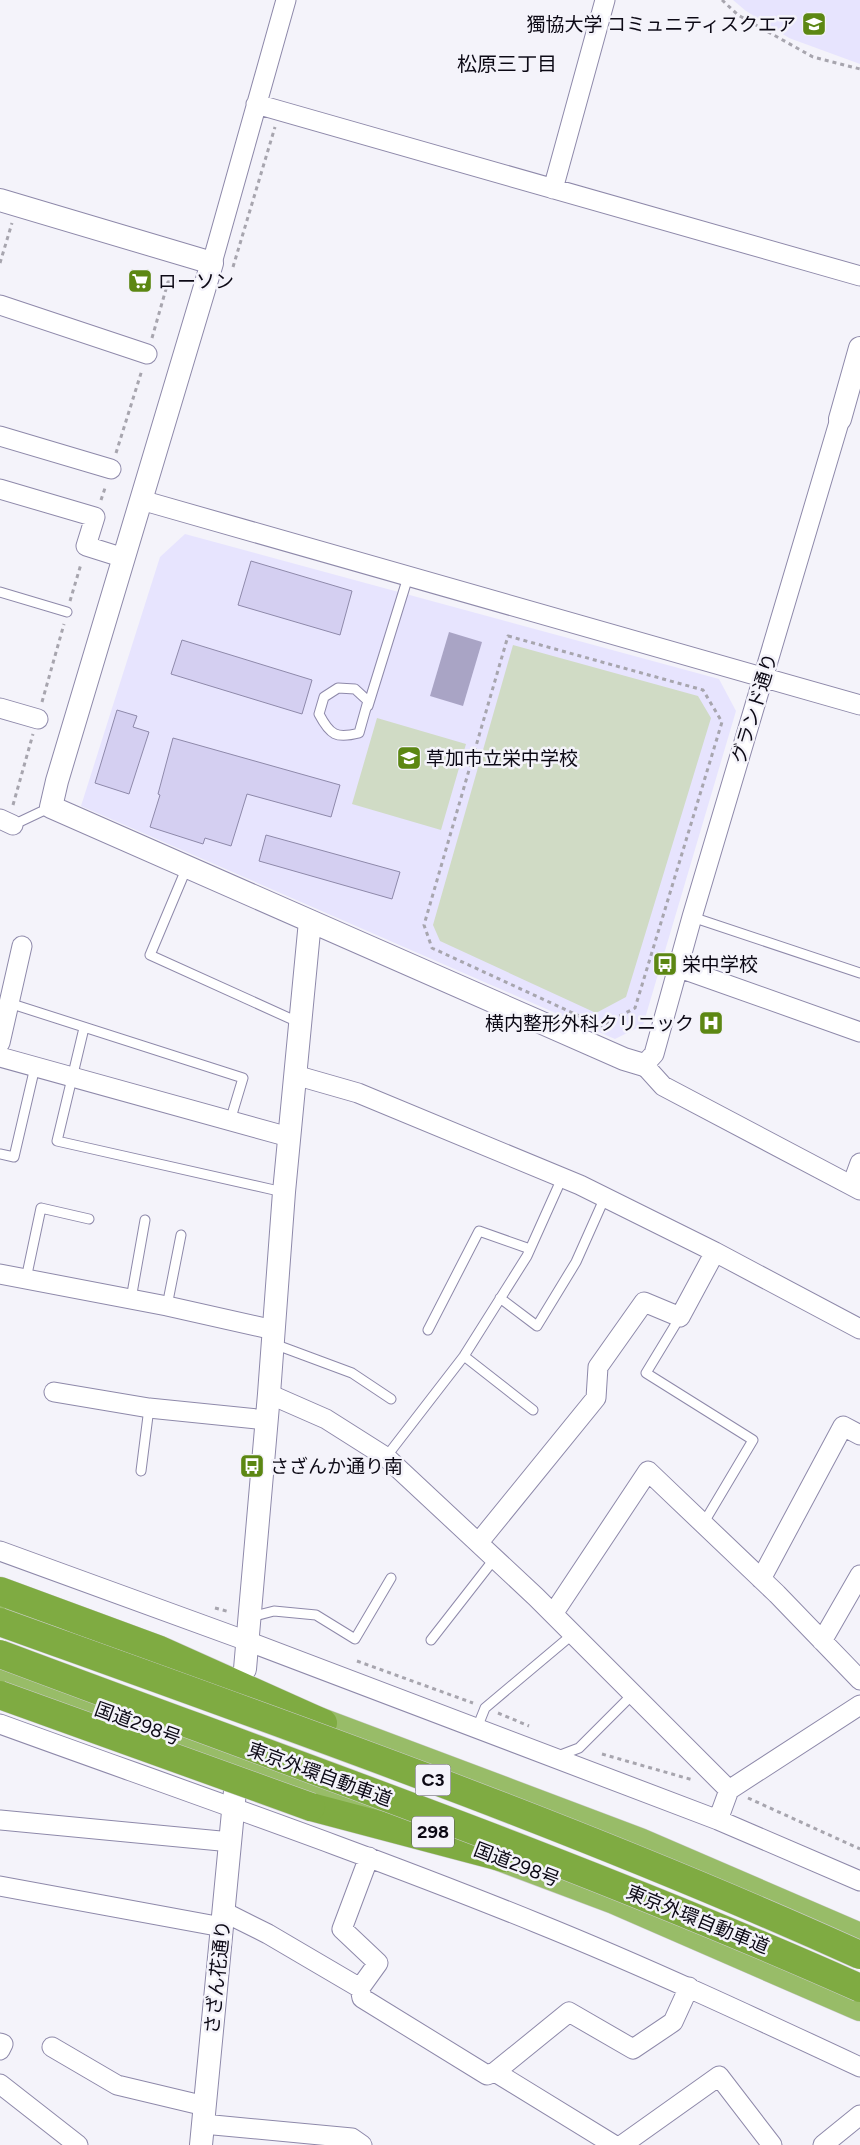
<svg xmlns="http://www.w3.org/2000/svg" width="860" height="2145" font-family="Figtree,'Noto Sans JP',sans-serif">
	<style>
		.built { fill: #e7e4fe }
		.green { fill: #d0dbc5 }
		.water { fill: #a9a4c5 }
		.building { fill: #d4cff1; stroke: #8e89aa }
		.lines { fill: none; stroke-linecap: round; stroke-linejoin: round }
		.service-casing { stroke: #8e89aa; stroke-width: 11 }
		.minor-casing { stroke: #8e89aa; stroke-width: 21 }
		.tertiary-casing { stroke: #8e89aa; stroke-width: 24 }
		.trunk-casing { stroke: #ceced0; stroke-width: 29 }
		.motorway-casing { stroke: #ceced0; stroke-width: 29 }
		.path { stroke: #a7a5ae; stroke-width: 3; stroke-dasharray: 4 4; stroke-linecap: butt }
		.service { stroke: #fff; stroke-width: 9 }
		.minor { stroke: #fff; stroke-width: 19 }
		.tertiary { stroke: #fff; stroke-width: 22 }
		.trunk { stroke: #98bc68; stroke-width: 28 }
		.motorway { stroke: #7fab42; stroke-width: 28 }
		.motorway-bridge-casing { stroke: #ceced0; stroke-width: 29; stroke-linecap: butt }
		.motorway-bridge { stroke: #7fab42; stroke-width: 28 }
		.labels { text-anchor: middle; stroke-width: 5; stroke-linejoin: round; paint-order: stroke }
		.shield { fill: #f4f3fa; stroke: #524f5a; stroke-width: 1 }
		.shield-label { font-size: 18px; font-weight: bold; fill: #0c0915 }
		.poi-label { font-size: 19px; fill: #0c0915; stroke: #f4f3fa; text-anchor: start }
		.street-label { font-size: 19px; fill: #0c0915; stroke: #f4f3fa }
		.neighbourhood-label { font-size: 20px; fill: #0c0915; stroke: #f4f3fa }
	</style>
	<rect width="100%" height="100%" fill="#f4f3fa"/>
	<path class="built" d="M733,0h127v64l-71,-26 -43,-27z
		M185,534l534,145 17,32 -93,314 -28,14 -534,-233 79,-249z"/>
	<path class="green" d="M513,645l185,51 13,22 -85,279 -30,16 -156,-72 -7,-16z
		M377,718l89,26 -25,86 -89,-26z"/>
	<path class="water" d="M449,632l33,10 -19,64 -33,-10z"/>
	<path class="building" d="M251,561l101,30 -12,44 -102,-30z
		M182,640l130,40 -10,34 -131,-40z
		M117,710l20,6 -4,11 16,5 -20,62 -34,-11z
		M173,738l167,47 -9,32 -84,-23 -16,52 -26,-8 -2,6 -53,-17 10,-32 -2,-1z
		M266,835l134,37 -8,27 -133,-38z"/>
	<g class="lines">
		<defs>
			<path id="service" d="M0,592l67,20
				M338,688l17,1 13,12 -9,32c-23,6 -29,2 -40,-19l5,-17z
				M368,706l40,-129
				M13,825l38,-18
				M187,867l-37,88 150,68
				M692,917l168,56
				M9,1003l234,75 -13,43
				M84,1028l-27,113 226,51
				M0,1154l14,3 21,-90
				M26,1279l15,-71 48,11
				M500,1298l37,28 39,-64 29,-65
				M131,1299l14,-79
				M167,1306l14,-71
				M680,1317l-34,56 107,67 -50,84
				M428,1330l51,-99 51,18
				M274,1344l78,29 39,26
				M464,1356l69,54
				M386,1457l78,-101 63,-100 35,-78
				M141,1471l8,-63
				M251,1617l23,-6 42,4 39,24 36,-61
				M431,1640l64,-82
				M477,1728l8,-20 88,-74
				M558,1756l21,-8 54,-54"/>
			<path id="minor" d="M256,104l604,172
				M553,189l52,-189
				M212,263l74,-263
				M0,305l147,49
				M840,419l-148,498 -38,137 -10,11 19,21 197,104
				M0,436l111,33
				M0,489l95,28 -9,29 38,12
				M141,500l719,205
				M0,708l38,11
				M0,819l13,6
				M677,967l183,65
				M0,1043l22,-97
				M0,1057l289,80
				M295,1075l63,18 222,92 135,67 145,77
				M852,1185l8,-22
				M0,1274l167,32 107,24
				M54,1392l95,16 118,12
				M269,1394l57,25 60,38 150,140 193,193 -11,30
				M479,1542l117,-144 2,-31 46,-65 36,15 35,-65
				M0,1551l247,90 471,179 142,61
				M761,1579l82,-153 17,9
				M553,1614l95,-143 129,123 83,86
				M822,1641l38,-66
				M0,1724c179,65 360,127 537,199 109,44 216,94 323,144
				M729,1790l131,-85
				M0,1820l231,22
				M0,1886l222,41
				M224,1912l44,22 92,54 2,10 125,77 8,-3 119,73
				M360,1988l18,-25 -36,-34 27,-72
				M0,2043l3,1 -3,6
				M52,2047l65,38 88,21
				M495,2072l74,-60 64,37 40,-27 16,-35
				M0,2084l78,61
				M203,2124l149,14 10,7
				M622,2145l97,-69 53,69
				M823,2145l37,-30"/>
			<path id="tertiary" d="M0,200l212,63 -155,518 -6,26 573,252 20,6
				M840,419l20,-71
				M245,1669l24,-275 15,-202 26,-271
				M201,2145l34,-354"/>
			<path id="trunk" d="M0,1606l104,38
				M0,1672l400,148
				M300,1714l340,128 220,95
				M481,1850l133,50 246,107"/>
			<path id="motorway" d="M0,1591l160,59 163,73
				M311,1807l193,51"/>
		</defs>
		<use href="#service" class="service-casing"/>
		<use href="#minor" class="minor-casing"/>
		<use href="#tertiary" class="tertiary-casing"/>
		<use href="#trunk" class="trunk-casing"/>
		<use href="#motorway" class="motorway-casing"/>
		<path class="path" d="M722,0l16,15 75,42 47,12
			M0,263l12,-40
			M233,267l42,-140
			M152,338l16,-56 18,-2
			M116,453l26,-83
			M101,500l5,-15
			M70,601l11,-37
			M508,636l195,54 19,32 -87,286 -34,18 -169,-78 -8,-23z
			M42,702l22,-78
			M13,805l20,-71
			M215,1608l15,4
			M357,1661l116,42
			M498,1713l31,13
			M602,1754l91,26
			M748,1798l112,51"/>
		<use href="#service" class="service"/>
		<use href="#minor" class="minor"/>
		<use href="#tertiary" class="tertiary"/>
		<use href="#trunk" class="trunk"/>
		<use href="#motorway" class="motorway"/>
		<defs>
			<path id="motorway-bridge" d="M0,1622c289,104 579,206 860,333
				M0,1654c288,108 579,209 860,334
				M0,1695l311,112"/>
		</defs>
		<use href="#motorway-bridge" class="motorway-bridge-casing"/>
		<use href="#motorway-bridge" class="motorway-bridge"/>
	</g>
	<defs>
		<symbol id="university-square" viewBox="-11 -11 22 22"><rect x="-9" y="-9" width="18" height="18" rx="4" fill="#5c8713" stroke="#f4f3fa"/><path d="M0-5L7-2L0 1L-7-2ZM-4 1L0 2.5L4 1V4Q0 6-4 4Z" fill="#fff"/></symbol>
		<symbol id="supermarket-square" viewBox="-11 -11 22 22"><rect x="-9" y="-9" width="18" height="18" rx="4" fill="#5c8713" stroke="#f4f3fa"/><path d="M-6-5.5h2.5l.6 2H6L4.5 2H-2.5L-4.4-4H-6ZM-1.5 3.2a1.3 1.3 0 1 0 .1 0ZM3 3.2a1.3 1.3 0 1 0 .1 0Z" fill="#fff"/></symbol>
		<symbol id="school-square" viewBox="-11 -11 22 22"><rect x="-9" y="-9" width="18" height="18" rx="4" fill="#5c8713" stroke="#f4f3fa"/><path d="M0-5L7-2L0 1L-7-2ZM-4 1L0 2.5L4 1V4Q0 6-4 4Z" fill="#fff"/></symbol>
		<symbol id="bus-square" viewBox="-11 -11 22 22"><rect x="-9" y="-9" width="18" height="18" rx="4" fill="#5c8713" stroke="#f4f3fa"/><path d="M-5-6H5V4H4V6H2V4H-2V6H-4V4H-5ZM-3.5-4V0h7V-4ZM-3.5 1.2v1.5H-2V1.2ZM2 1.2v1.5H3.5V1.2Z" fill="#fff"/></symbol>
		<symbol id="hospital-square" viewBox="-11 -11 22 22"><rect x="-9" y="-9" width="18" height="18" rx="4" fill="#5c8713" stroke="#f4f3fa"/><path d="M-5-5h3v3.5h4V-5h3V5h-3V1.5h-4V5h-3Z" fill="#fff"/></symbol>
	</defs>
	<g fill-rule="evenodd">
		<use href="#university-square" x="800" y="10" width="28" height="28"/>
		<use href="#supermarket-square" x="126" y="267" width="28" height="28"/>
		<use href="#school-square" x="395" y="744" width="28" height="28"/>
		<use href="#bus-square" x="651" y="950" width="28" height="28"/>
		<use href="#hospital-square" x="697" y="1009" width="28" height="28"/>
		<use href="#bus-square" x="238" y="1452" width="28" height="28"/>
	</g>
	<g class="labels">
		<g class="shield">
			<rect x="415.5" y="1764.5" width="35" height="31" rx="4"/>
			<rect x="412" y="1816.5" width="42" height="31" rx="4"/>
		</g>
		<g class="shield-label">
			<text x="433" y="1786">C3</text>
			<text x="433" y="1838">298</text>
		</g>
		<g class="poi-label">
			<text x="796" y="31" text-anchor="end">獨協大学 コミュニティスクエア</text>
			<text x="158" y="288">ローソン</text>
			<text x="426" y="765">草加市立栄中学校</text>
			<text x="682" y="971">栄中学校</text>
			<text x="694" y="1030" text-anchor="end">横内整形外科クリニック</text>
			<text x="270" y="1473">さざんか通り南</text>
		</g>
		<g class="street-label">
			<text transform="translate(754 708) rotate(-73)" y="7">グランド通り</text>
			<text transform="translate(138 1723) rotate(20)" y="7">国道298号</text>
			<text transform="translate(320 1774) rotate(20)" y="7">東京外環自動車道</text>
			<text transform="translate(517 1864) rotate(21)" y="7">国道298号</text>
			<text transform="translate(698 1919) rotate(22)" y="7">東京外環自動車道</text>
			<text transform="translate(217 1977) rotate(-84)" y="7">さざん花通り</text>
		</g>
		<g class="neighbourhood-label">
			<text x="507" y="71">松原三丁目</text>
		</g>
	</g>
</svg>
